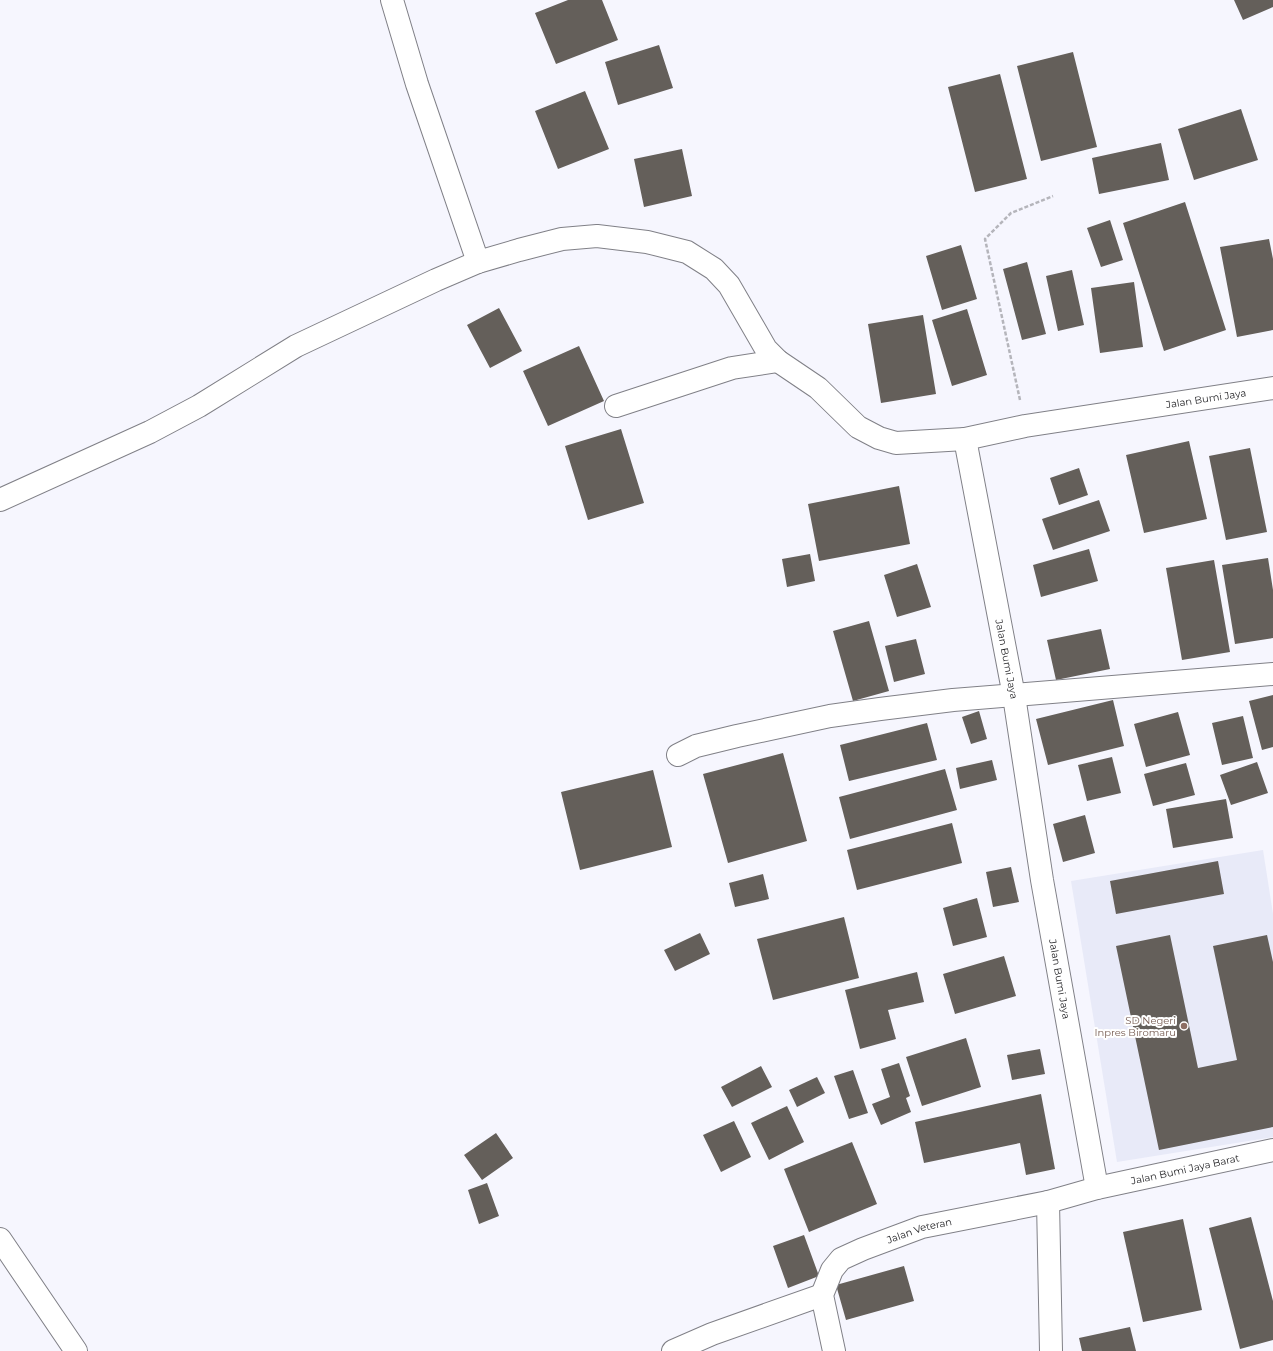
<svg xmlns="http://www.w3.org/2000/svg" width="1273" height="1351" font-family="Montserrat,sans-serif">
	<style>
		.built { fill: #e8eaf8 }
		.building { fill: #645f5a }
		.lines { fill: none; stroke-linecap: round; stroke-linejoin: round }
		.minor-casing { stroke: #808087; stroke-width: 24 }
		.path { stroke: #b5b5bb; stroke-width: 2.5; stroke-dasharray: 4 2; stroke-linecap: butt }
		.minor { stroke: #fff; stroke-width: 22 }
		.education-dot { fill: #8d6e63; stroke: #fff; stroke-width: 1.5 }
		.labels { text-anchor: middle; stroke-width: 4; stroke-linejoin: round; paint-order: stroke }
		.street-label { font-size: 10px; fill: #252528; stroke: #fff }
		.education-label { font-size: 10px; fill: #785e54; stroke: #fff; text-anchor: end }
	</style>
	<rect width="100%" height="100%" fill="#f6f6fe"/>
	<path class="built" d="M1263,850l10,64v223l-156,25 -46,-281z"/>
	<path class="building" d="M568,0h34l16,40 -62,24 -21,-51z
		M1234,0h39v7l-30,13z
		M659,45l14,43 -55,17 -13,-43z
		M1073,52l24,95 -56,14 -24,-95z
		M1000,74l27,105 -52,13 -27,-105z
		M585,91l24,58 -51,20 -23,-58z
		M1241,109l17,51 -64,20 -16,-51z
		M1161,143l8,37 -70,14 -7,-36z
		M682,149l10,47 -48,11 -10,-48z
		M1185,202l41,128 -62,21 -41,-128z
		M1110,220l13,40 -22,7 -14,-39z
		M1269,239l4,20v71l-36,7 -17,-90z
		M961,245l16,54 -35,11 -16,-54z
		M1027,262l19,72 -24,6 -19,-71z
		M1072,270l12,55 -26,6 -12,-55z
		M1134,282l9,65 -43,6 -9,-65z
		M499,308l23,43 -32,17 -23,-43z
		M967,309l20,66 -35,11 -20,-66z
		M923,315l13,79 -55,9 -13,-79z
		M579,346l25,55 -56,25 -25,-55z
		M621,429l23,74 -56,17 -23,-74z
		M1189,441l18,78 -63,14 -18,-78z
		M1250,448l17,84 -41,8 -17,-84z
		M1079,468l9,27 -29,10 -9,-27z
		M899,486l11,58 -91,17 -11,-57z
		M1099,500l11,31 -57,19 -11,-31z
		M1089,549l9,32 -57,16 -8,-32z
		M810,554l5,27 -28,6 -5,-28z
		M1268,558l5,32v48l-38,6 -13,-79z
		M1214,560l16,92 -48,8 -16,-92z
		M917,564l14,43 -34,10 -13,-42z
		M869,621l20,70 -36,10 -20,-70z
		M1101,629l9,40 -54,11 -9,-40z
		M916,639l9,35 -31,8 -9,-36z
		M1273,695v52l-11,3 -13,-49z
		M1113,700l11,46 -76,19 -12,-46z
		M979,711l8,28 -16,5 -9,-27z
		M1178,712l12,43 -44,12 -12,-43z
		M1243,716l10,42 -31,7 -10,-42z
		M927,723l10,37 -88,21 -9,-36z
		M783,753l24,88 -79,22 -25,-89z
		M1112,757l9,36 -34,8 -9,-36z
		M992,760l5,20 -37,9 -4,-21z
		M1257,762l11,31 -37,12 -11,-30z
		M1186,763l9,32 -42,11 -9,-32z
		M945,769l12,41 -107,29 -11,-42z
		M653,770l19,77 -92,23 -19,-78z
		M1226,799l7,39 -60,10 -7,-39z
		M1085,815l10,38 -32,9 -10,-38z
		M952,823l10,40 -105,27 -10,-40z
		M1218,861l6,33 -108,20 -6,-33z
		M1011,867l8,35 -26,5 -7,-35z
		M763,874l6,25 -34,8 -6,-24z
		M977,898l10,39 -34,9 -10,-38z
		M844,917l15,61 -86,22 -16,-61z
		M700,933l10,21 -35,17 -11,-21z
		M1170,935l28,133 39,-8 -24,-114 54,-11 6,27v165l-114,23 -43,-204z
		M1004,956l12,40 -61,18 -12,-40z
		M917,972l7,30 -36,8 8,29 -36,10 -15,-59z
		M966,1038l15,49 -59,19 -16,-49z
		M1040,1049l5,25 -33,6 -5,-25z
		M899,1063l11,33 -4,2 5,14 -30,13 -9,-21 18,-7 -9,-28z
		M761,1066l11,21 -40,20 -11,-20z
		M853,1070l15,43 -19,6 -15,-43z
		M817,1077l8,16 -28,14 -8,-17z
		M1041,1094l14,75 -29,6 -6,-32 -96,20 -9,-41z
		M787,1106l17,36 -35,18 -18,-37z
		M734,1121l17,36 -30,15 -18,-37z
		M496,1133l17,25 -31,22 -18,-25z
		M852,1142l25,62 -68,28 -25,-63z
		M487,1183l12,33 -20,8 -11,-34z
		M1251,1217l22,84v39l-33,9 -31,-121z
		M1183,1219l19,91 -59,12 -20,-90z
		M804,1235l15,41 -31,12 -15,-42z
		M904,1266l10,35 -68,19 -10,-35z
		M1130,1327l6,24h-54l-3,-13z"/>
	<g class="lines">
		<defs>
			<g id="minor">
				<path d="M392,0l25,84 61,178"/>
				<path d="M616,406l116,-38 46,-7"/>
				<path d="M0,500l150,-68 49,-26 97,-60 140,-66 42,-18 41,-12 43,-11 35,-3 50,6 40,10 27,17 15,16 37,64 12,12 40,27 40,39 21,11 17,5 69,-4"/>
				<path d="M678,755l18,-9 41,-10 93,-20 50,-7 73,-9 320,-26"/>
				<path id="s1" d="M1097,1188l-55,-308 -28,-184 -49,-257 60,-13 248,-38"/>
				<path d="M1048,1202l3,149"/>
				<path d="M0,1239l76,112"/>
				<path d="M673,1351l39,-17 110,-39"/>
				<path id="s2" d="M834,1351l-12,-56 10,-25 9,-11 22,-10 59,-22 126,-25 49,-14 176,-38"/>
			</g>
		</defs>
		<use href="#minor" class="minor-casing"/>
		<path class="path" d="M1020,400l-35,-161 26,-26 42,-17"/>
		<use href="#minor" class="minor"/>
	</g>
	<circle class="education-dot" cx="1184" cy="1026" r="4"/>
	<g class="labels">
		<g class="street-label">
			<text dy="4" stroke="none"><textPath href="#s1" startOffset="1005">Jalan Bumi Jaya</textPath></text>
			<text transform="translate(1007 659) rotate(79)" y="4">Jalan Bumi Jaya</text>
			<text transform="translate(1060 979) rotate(80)" y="4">Jalan Bumi Jaya</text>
			<text dy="4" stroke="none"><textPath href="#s2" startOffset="455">Jalan Bumi Jaya Barat</textPath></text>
			<text dy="4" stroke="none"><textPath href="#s2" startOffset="182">Jalan Veteran</textPath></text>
		</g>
		<g class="education-label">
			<text x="1176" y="1024">SD Negeri<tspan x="1176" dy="12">Inpres Biromaru</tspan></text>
		</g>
	</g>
</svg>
